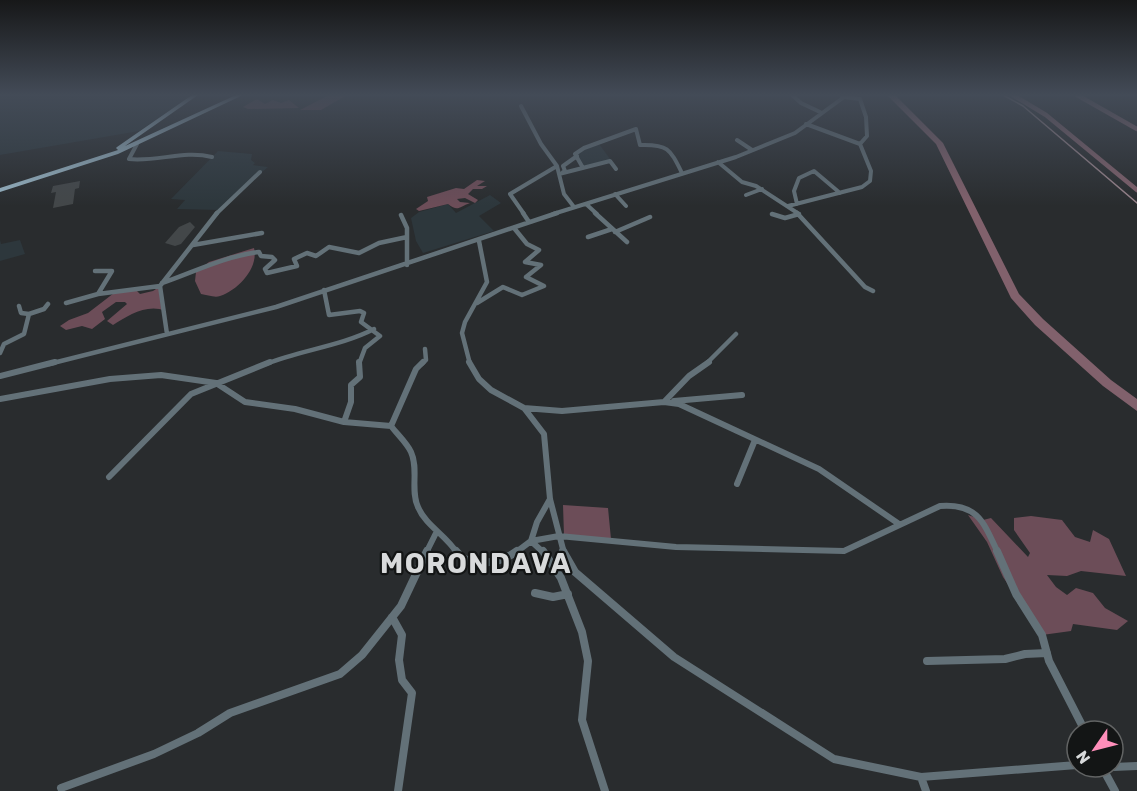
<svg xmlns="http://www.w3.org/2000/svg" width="1137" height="791" font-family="Rubik,sans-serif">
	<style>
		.built { fill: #2d373c }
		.green { fill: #5c414b }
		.forest { fill: #6c4d58 }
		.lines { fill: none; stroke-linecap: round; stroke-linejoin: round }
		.stream { stroke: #9b858d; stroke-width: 1.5 }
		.canal { stroke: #81616c; stroke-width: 4.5 }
		.river { fill: #81616c; fill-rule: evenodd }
		.building { fill: #434749 }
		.minor-far3 { stroke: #637178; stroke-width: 4 }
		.minor-far2 { stroke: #637178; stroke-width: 4.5 }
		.minor-far1 { stroke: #637178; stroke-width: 6 }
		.minor { stroke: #637178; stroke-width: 8 }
		.primary { fill: #99b6c5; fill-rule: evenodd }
		.labels { text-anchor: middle; stroke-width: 4.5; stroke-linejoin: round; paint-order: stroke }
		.near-district-label { font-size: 28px; font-weight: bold; letter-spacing: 1.5px; fill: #d8dadb; stroke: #131515 }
	</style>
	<rect width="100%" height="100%" fill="#292c2e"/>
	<path class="built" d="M0,95h66l6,3 16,-3h104l-53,36 -139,24z
		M599,144l12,16 -27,7 -7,-12 8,-7z
		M218,151l34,3 -1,6 4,3 -2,2 15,2 -49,43 -42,-1 8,-9 -14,-1z
		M490,195l11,8 -22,13 15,15 -71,22 -7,-12 -5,-23 8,-6 29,-8 8,9z
		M0,240l1,4 19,-4 5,14 -25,7z"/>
	<path class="green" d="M329,95h18l-26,15h-21z
		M257,99l8,5 8,-4 8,3 8,-3 10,8 -51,1 -5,-2z"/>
	<path class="forest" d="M477,180l8,1 -8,5h10l-5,3h-9l-5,5 10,6 -3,3 -10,-5 -8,1 3,3 10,1c-11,4 -12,9 -22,1l-29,7 -3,-2 12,-8 -1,-4 29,-9 8,1z
		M254,248c5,20 -16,42 -34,48 -5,2 -13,-1 -19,-2l-6,-13 1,-9 13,-10z
		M159,287l6,24c-17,-8 -38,5 -52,14l-6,-4 20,-17 -2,-2h-9l-14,10 3,7 -13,10 -10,-3 -16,4 -6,-4 9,-6 19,-7 26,-20 21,-4 5,5 13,-3z
		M563,505l45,3 3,31 -47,-4z
		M968,515l15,5 8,-2 37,39 2,-4 -16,-23v-12l17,-2 31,4 13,17 15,5 3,-12 16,9 17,37 -45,-5 -14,5 -20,-1 9,12 11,8 9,-7 17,5 12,15 23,13 -11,9 -44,-6 -2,7 -29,4 -39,-58 -16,-35z"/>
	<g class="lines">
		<path class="stream" d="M1003,95l20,11 114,97"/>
		<path class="canal" d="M1013,95l33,20 91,75
			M1077,95l60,34"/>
		<path class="river" d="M887,95h8l48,48 76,151 24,25 68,61 26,19v12l-34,-25 -68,-61 -24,-27 -75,-154z"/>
	</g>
	<path class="building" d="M80,181l-1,7 -4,1 -2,15 -20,4 3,-16 -5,1 2,-7z
		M190,222l5,5 -14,17 -6,2 -10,-3 14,-16z"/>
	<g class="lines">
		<path class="minor-far3" d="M792,95l9,8 19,9
			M521,106l20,38 16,22 7,28 10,13
			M806,124l54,20
			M737,140l15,10
			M137,144l-8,15c28,3 55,-9 83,-2
			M718,162l24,20 14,4 43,28
			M583,168l-8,-14 9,-6 52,-19 4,16c28,-1 30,4 42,28
			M563,172l2,-1 -2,-5 14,-10
			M559,174l51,-13 6,8
			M615,194l11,12
			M746,195l16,-6
			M586,204l11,10
			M797,204l-3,-13 5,-13 15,-7 26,22
			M788,206l74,-19 8,-6 1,-10 -11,-27 7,-8 -1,-19 -6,-18 -16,-2
			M216,214l44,-42
			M524,214l-14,-20 47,-28
			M553,214l183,-57 59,-24 49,-36 -3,-2"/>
		<path class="minor-far2" d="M523,213l6,9
			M595,213l32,29
			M797,213l68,74 8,4
			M772,214l13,4 14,-4
			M615,232l35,-15
			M407,237v28
			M588,237l24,-8
			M193,245l69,-12
			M95,271h17l-14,23
			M162,283c32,-11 63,-27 97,-31l2,4 11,1 3,3 -10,9 2,4 30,-7 -3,-7 13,-6 9,3 13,-9 30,6 20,-10 28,-6v-9l-6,-13
			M324,290l5,25 31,-4 4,2 -3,9 19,14 -15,12 -6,16
			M66,303l32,-9 62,-8
			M477,303l26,-16 19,8 22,-9 -18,-9 15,-12 -16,-3 14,-12 -12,-6 -13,-16
			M19,306l2,7 8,1
			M167,334l-7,-48 57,-73
			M0,353l4,-9 20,-10 5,-20 15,-5 4,-5
			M49,364l227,-57 281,-94
			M266,364c35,-14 75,-18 108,-35
			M422,364l4,-4 -1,-11
			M470,364l-8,-31 3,-11 22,-40 -8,-41
			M706,364l30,-30"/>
		<path class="minor-far1" d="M469,362l10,17 12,11 33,18 20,26 6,65 14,54
			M0,376l55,-14
			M0,399l110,-20 51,-4 55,8 29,19 50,7 49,13 47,4c6,8 16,17 20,26 8,17 -1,38 7,55 8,19 28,28 39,46
			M674,401l68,-6
			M664,402l25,-26 20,-14
			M524,408l38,3 102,-9 15,2 140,65 80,55
			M344,422l7,-20v-17l9,-8 -1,-15
			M391,426l25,-57 7,-7
			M109,477l82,-83 79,-32
			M737,484l18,-44
			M531,541l6,-19 13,-23
			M532,542l12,11
			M426,553l11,-22
			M515,553l16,-12 28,-5 117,11 168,4 96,-45c38,-3 44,17 58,47"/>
		<path class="minor" d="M456,551c13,19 45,12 61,0
			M543,551l18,27 21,54 6,29 -6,59 23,71
			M563,551l12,21 99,85 160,102 87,18 5,14
			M997,551l19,43 26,41 7,26 36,70
			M535,593l18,4 15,-3
			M392,617l10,18 -3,25 3,20 10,13 -14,98
			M927,661l78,-2 20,-5 22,-1
			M1102,767l13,24
			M1113,767l24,-1
			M921,777l156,-12
			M61,788l93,-34 44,-21 32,-20 110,-39 22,-19 39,-49 26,-55"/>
		<path class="primary" d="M192,95h6l-73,51 111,-51h7l-125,59 -118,38v-4l118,-38 -2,-2 1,-1z"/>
	</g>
	<linearGradient id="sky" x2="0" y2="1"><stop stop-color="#171819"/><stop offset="0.46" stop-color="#434b57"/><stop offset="1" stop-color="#434b57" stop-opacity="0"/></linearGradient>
	<rect width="1137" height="206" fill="url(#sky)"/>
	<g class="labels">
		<g class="near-district-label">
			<text x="476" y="573">MORONDAVA</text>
		</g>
	</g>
	<g transform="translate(1095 749) rotate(235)"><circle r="28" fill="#131515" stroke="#626464" stroke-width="1.5"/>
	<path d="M0-4.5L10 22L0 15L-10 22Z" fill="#ff8eba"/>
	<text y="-9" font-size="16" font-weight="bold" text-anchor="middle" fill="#d8dadb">N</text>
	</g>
</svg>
